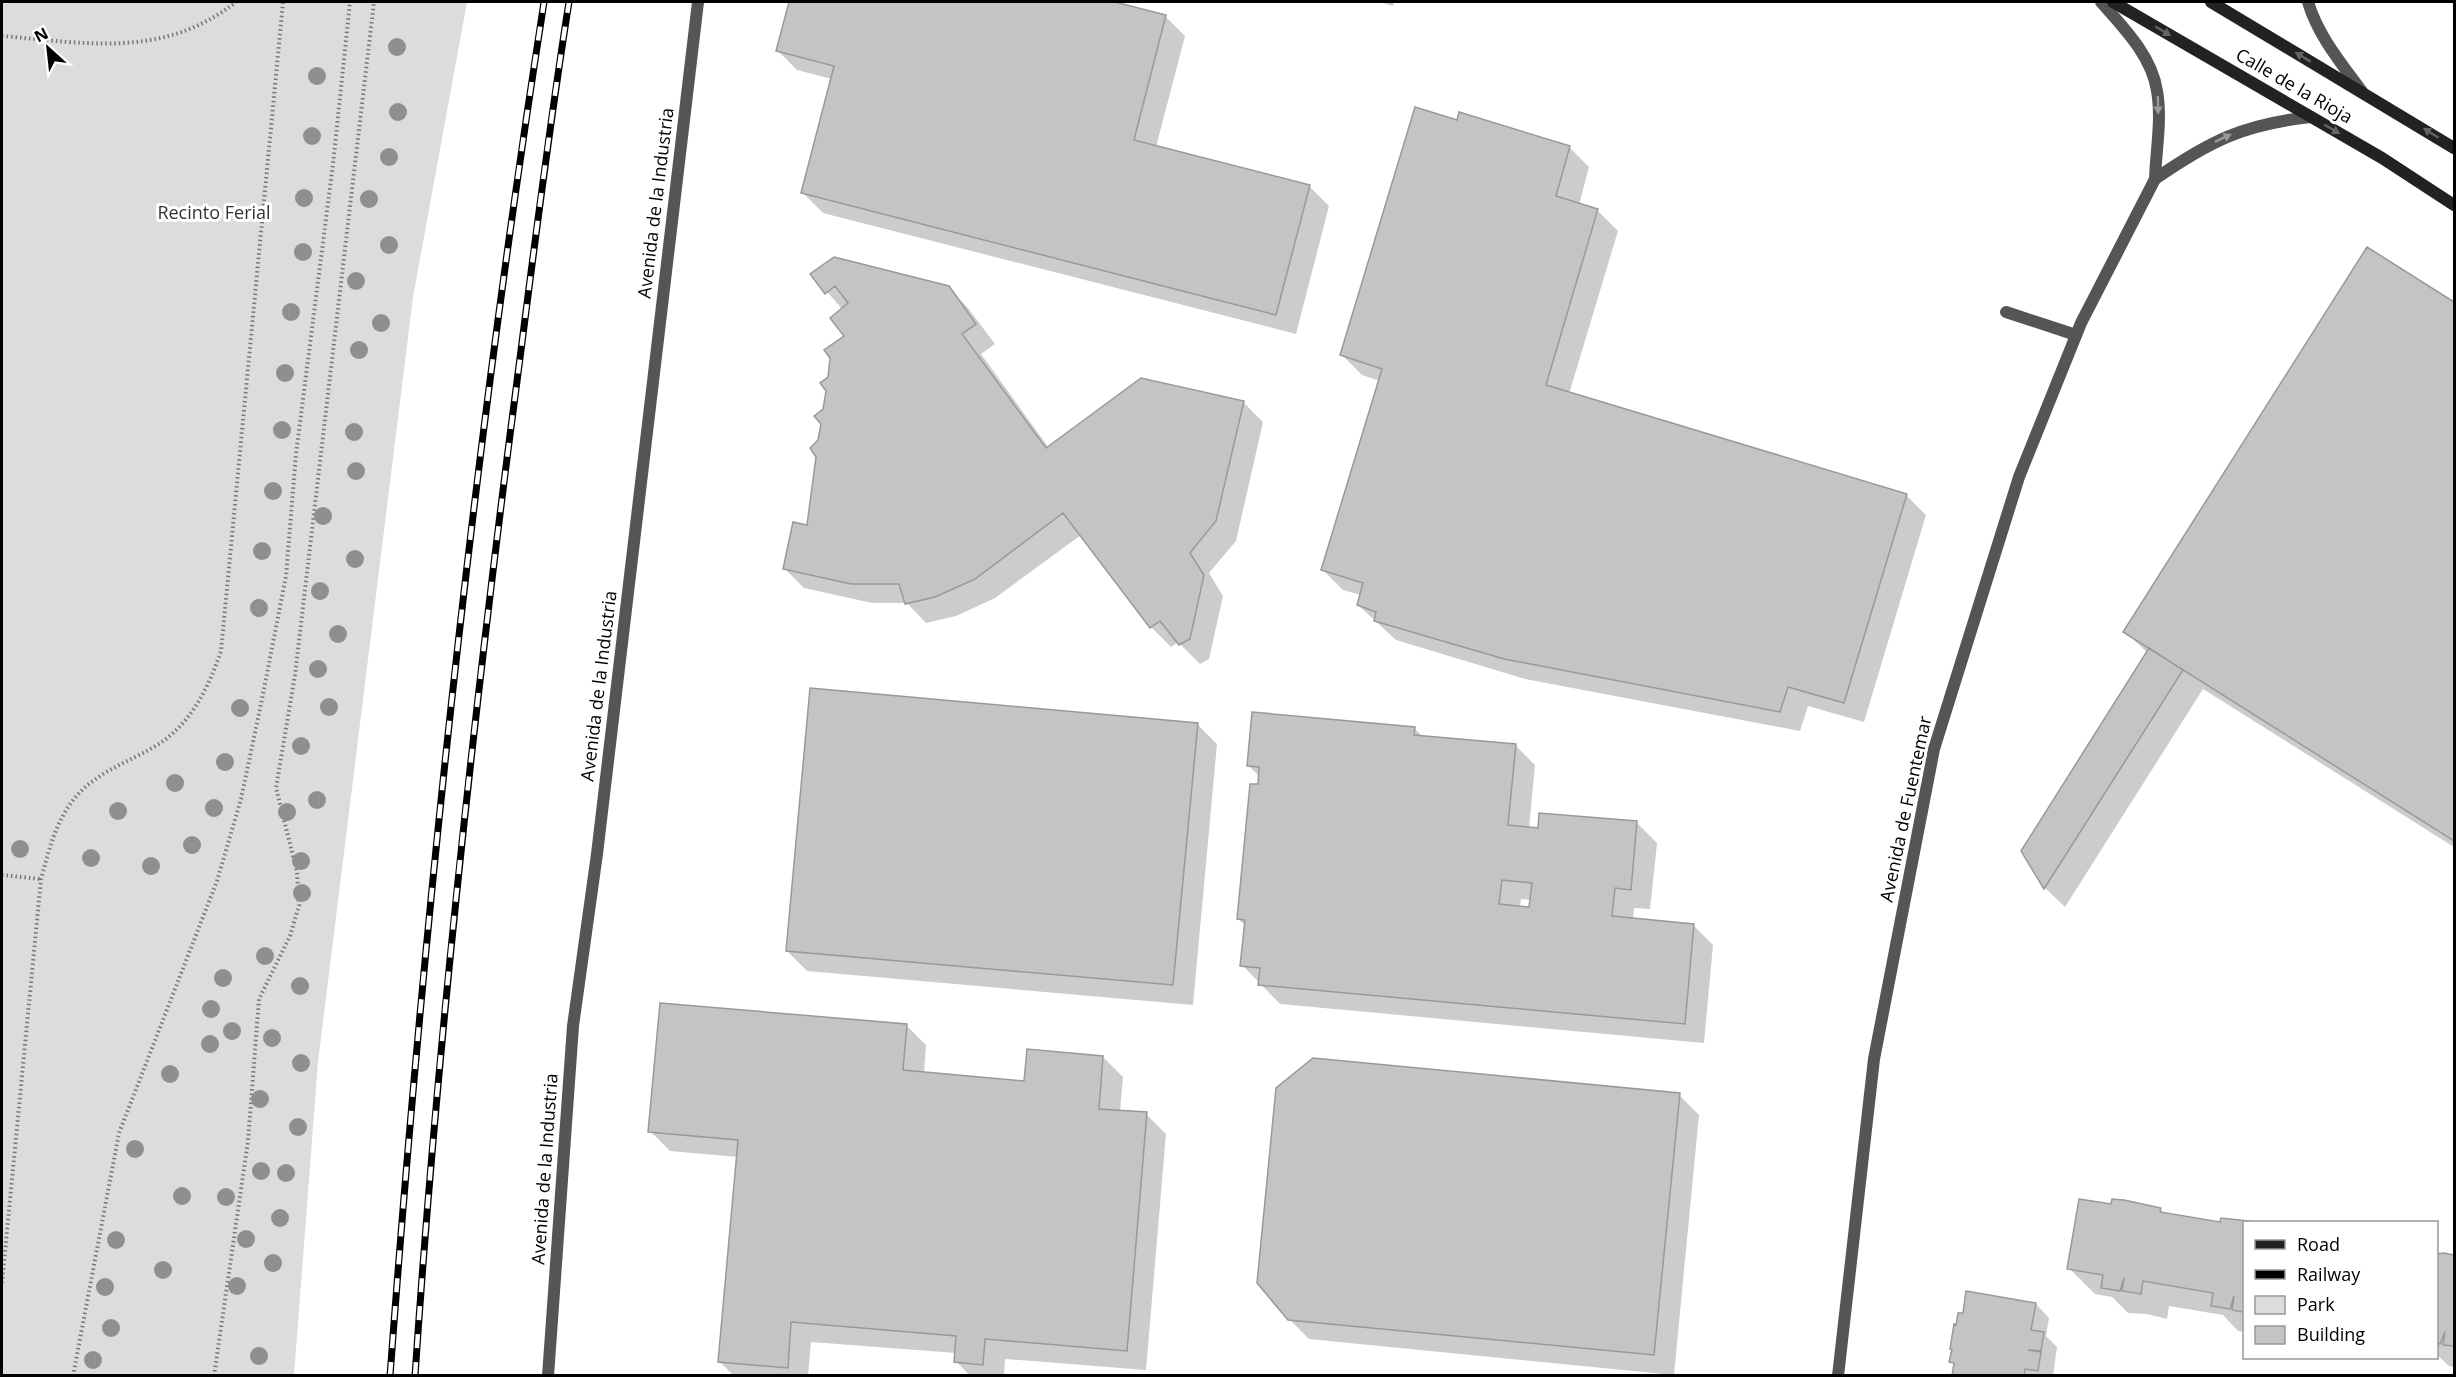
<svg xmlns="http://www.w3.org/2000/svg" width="2456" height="1377" font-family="'Open Sans',sans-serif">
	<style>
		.green { fill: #dcdcdc }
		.shadow { fill: #0003; fill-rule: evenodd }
		.building { fill: #c4c4c4; stroke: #999; stroke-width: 1.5; fill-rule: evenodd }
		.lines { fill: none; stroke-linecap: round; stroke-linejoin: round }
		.path { stroke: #777; stroke-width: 4; stroke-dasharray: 1.5 3; stroke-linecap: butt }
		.lane { stroke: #555; stroke-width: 12 }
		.street { stroke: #555; stroke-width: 12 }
		.secondary { stroke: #222; stroke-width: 12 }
		.rail-casing { stroke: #000; stroke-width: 7 }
		.rail { stroke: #fff; stroke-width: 4.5; stroke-dasharray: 14; stroke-linecap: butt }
		.tree { fill: #8f8f8f }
		.oneway { fill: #646464 }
		.oneway2 { fill: #999 }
		.labels { text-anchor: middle; stroke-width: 6; stroke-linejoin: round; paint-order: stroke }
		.street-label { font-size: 18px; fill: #000; stroke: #fff }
		.park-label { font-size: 18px; fill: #333; stroke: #fff }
	</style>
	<rect width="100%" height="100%" fill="#fff"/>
	<path class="green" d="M2,2h465l-54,295 -95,765 -24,313h-292z"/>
	<path class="shadow" d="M790,2h319l56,14 20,20 -29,111 153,39 20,20 -33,128 -473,-121 -20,-20 29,-114 -35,-9 -20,-20z
		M1380,2h14l-1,4z
		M1458,122l111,25 20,20 -10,38 19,6 20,20 -49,163 337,101 20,20 -62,207 -56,-16 -8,25 -275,-52 -129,-39 -38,-35 3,-10 -18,-5 -20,-20 57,-189 -18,-6 -20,-20z
		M2367,249l87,55v543l-251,-158 -138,218 -20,-19 -22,-37 125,-198 -23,-21z
		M812,274l136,13 20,21 27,36 -14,10 68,94 194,-46 20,20 -27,119 -27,32 14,23 -14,63 -9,5 -22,-22 -7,5 -20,-20 -70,-92 -86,63 -39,18 -30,7 -19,-20h-35l-68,-15 -20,-20 24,-41 21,-149 17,-41 -4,-28z
		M1197,724l20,20 -24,261 -386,-34 -20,-20z
		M1414,728l9,9 92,8 20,20 -6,64 108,-6 20,20 -7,66 -16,-1 -1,11 60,6 20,20 -9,98 -424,-39 -38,-39 4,-39 -8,-7 22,-142 -12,-12zM1521,899l11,1 -1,9 -11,-1z
		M906,1025l20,20 -2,28 102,9 77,-25 20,20 -3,35 26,2 20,20 -20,236 -141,-11 -1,17h-34l-14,-15v-8l-145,-11 -3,34h-74l-14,-14 18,-205 -68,-6 -20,-20z
		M1679,1095l20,20 -25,260 -365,-36 -20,-20z
		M2112,1206l48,3 5,5 56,10 1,-5 27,3h-5v110l-6,-1 -15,-16 -54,-9 -2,13 -20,-5 -19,-1 -16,-16 -17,-3 -26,-26z
		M2436,1255l18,2v110l-5,-1 -13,-12z
		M2036,1304l13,14 -3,18 11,11 -4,29h-99l1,-11 -4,-4v-13z"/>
	<path class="building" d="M789,2h326l51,13 -32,125 176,45 -34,130 -475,-122 33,-127 -58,-15z
		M1415,107l42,13 2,-8 111,34 -14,50 42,13 -52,176 361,109 -63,209 -56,-16 -8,25 -276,-53 -130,-38 2,-9 -19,-7 6,-22 -42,-13 61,-201 -42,-14z
		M2367,247l87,55v539l-331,-209z
		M834,257l115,29 27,38 -14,10 84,114 95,-70 103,23 -28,120 -26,32 14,22 -14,64 -11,6 -19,-24 -10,7 -87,-115 -88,66 -40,18 -30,7 -6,-20h-48l-68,-15 10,-47 14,3 9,-68 -6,-9 8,-8 3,-16 -7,-8 9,-7 3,-18 -6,-8 8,-6 2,-19 -6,-8 20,-14 -14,-18 18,-15 -13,-17 -10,8 -15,-20z
		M2149,648l34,22 -139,219 -23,-38z
		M810,688l388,35 -25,262 -387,-34z
		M1252,712l163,15 -1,8 102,9 -8,81 30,3 1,-15 98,8 -6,69 -16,-2 -3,28 82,8 -9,100 -427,-39 2,-17 -20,-2 5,-46 -8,-1 13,-135h8l1,-17 -12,-1zM1502,880l30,3 -3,24 -30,-3z
		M660,1003l247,21 -4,46 121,11 3,-32 76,7 -4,53 48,3 -20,239 -142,-12 -2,26 -29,-3 2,-26 -165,-14 -3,46 -70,-6 20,-222 -90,-8z
		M1313,1058l367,35 -26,262 -366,-35 -31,-37 19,-195z
		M2079,1199l32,5 1,-5 12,1 37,8 -1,4 60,10 1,-4 37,4h-14v90l-12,-2 2,-14 -4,13 -19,-3 2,-13 -70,-12 -2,13 -19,-3 2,-13 -4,13 -19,-3 2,-13 -36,-6z
		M2444,1253l10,2v91l-11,-1 2,-13 -5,12 -4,-1v-89z
		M1966,1291l70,12 -5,27 13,2 -3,19 -13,-1 13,2 -3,19 -13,-2 -1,7h-72l2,-13 -5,-1 3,-13h-2l4,-25 2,1 2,-12h5z"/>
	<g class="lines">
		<path class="path" d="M2,36c85,7 161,23 234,-34
			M2,875l39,4
			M2,1283l39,-404c8,-29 14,-56 33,-80 21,-26 52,-36 80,-52 36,-21 54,-58 67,-96l62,-649
			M73,1376l46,-243 98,-252 24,-82 20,-95 25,-128 10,-122 37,-290 17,-162
			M214,1376l34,-235 11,-142 31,-63 9,-31 -2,-33 -21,-84 19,-113 79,-673"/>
		<path class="lane" d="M2101,2c22,25 51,54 56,89 5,28 -1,59 -2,88
			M2155,179c55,-38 89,-55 156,-62
			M2006,312l70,23"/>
		<path class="street" d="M2308,2c10,34 34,62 55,91
			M548,1376l25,-350 24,-172 101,-852
			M1838,1376l36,-317 60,-310 85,-272 62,-154 74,-144"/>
		<path class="secondary" d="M2113,2l269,156 72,47
			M2211,2l243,146"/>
		<defs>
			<path id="rail" d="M390,1376c34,-460 83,-919 154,-1374
				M415,1376c21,-315 55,-628 95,-941 19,-144 36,-289 59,-433"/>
		</defs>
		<use href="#rail" class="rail-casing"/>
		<use href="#rail" class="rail"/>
	</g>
	<g class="tree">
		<circle cx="397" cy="47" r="9"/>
		<circle cx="317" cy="76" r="9"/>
		<circle cx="398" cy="112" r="9"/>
		<circle cx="312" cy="136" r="9"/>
		<circle cx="389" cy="157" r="9"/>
		<circle cx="304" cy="198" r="9"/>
		<circle cx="369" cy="199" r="9"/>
		<circle cx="389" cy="245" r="9"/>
		<circle cx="303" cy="252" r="9"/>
		<circle cx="356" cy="281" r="9"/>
		<circle cx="291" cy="312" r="9"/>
		<circle cx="381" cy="323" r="9"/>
		<circle cx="359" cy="350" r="9"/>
		<circle cx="285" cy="373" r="9"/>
		<circle cx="282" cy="430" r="9"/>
		<circle cx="354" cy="432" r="9"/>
		<circle cx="356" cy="471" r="9"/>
		<circle cx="273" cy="491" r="9"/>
		<circle cx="323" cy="516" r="9"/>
		<circle cx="262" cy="551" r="9"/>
		<circle cx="355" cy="559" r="9"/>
		<circle cx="320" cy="591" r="9"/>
		<circle cx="259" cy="608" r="9"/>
		<circle cx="338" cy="634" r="9"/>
		<circle cx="318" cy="669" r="9"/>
		<circle cx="329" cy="707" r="9"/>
		<circle cx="240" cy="708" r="9"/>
		<circle cx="301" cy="746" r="9"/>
		<circle cx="225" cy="762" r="9"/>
		<circle cx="175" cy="783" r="9"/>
		<circle cx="317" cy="800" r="9"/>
		<circle cx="214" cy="808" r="9"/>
		<circle cx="118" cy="811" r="9"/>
		<circle cx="287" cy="812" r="9"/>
		<circle cx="192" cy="845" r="9"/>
		<circle cx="20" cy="849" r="9"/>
		<circle cx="91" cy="858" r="9"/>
		<circle cx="301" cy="861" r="9"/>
		<circle cx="151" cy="866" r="9"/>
		<circle cx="302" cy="893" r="9"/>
		<circle cx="265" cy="956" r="9"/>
		<circle cx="223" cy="978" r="9"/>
		<circle cx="300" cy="986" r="9"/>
		<circle cx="211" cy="1009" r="9"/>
		<circle cx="232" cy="1031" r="9"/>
		<circle cx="272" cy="1038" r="9"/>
		<circle cx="210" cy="1044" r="9"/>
		<circle cx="301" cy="1063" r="9"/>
		<circle cx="170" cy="1074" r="9"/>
		<circle cx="260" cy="1099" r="9"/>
		<circle cx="298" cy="1127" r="9"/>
		<circle cx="135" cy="1149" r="9"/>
		<circle cx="261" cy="1171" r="9"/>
		<circle cx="286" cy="1173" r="9"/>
		<circle cx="182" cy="1196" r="9"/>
		<circle cx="226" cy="1197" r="9"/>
		<circle cx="280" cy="1218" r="9"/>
		<circle cx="246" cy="1239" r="9"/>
		<circle cx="116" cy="1240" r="9"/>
		<circle cx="273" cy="1263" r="9"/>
		<circle cx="163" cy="1270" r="9"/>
		<circle cx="237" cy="1286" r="9"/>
		<circle cx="105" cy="1287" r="9"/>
		<circle cx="111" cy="1328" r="9"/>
		<circle cx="259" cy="1356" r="9"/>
		<circle cx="93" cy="1360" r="9"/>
	</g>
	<defs><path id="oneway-solid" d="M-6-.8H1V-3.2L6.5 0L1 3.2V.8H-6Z" transform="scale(1.5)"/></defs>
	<g class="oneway">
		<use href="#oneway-solid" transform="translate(2163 31) rotate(30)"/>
		<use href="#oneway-solid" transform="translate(2303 57) rotate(-149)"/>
		<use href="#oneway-solid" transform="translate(2332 129) rotate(30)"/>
		<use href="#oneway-solid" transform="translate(2431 133) rotate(-148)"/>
	</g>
	<g class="oneway2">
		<use href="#oneway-solid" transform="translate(2158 105) rotate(89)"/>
		<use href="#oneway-solid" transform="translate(2223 138) rotate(-25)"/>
	</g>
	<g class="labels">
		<g class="street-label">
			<text transform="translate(2294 86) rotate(30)" y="6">Calle de la Rioja</text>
			<text transform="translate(656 203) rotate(-83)" y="6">Avenida de la Industria</text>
			<text transform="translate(599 686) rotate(-83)" y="6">Avenida de la Industria</text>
			<text transform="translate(1906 809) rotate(-78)" y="6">Avenida de Fuentemar</text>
			<text transform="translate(545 1169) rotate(-86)" y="6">Avenida de la Industria</text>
		</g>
		<g class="park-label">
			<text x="214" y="219">Recinto Ferial</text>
		</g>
	</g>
	<rect width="2456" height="1377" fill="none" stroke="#000000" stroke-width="6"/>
	<rect x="2243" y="1221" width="195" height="138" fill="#ffffff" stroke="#999999" stroke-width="1.5"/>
	<rect x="2255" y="1240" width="30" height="9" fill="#222222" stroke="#999999" stroke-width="1.5"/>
	<text x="2297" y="1251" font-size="18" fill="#000000">Road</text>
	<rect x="2255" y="1270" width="30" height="9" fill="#000000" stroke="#999999" stroke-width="1.5"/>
	<text x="2297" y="1281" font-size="18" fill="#000000">Railway</text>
	<rect x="2255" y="1296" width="30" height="18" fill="#dcdcdc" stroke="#999999" stroke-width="1.5"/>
	<text x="2297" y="1311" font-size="18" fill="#000000">Park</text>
	<rect x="2255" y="1326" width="30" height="18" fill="#c4c4c4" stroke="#999999" stroke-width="1.5"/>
	<text x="2297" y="1341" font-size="18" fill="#000000">Building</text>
	<g transform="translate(48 48) rotate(333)" stroke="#ffffff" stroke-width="4.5" paint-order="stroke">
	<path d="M0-4.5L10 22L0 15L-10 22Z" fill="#000000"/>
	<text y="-9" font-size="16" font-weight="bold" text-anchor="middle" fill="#000000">N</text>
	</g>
</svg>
